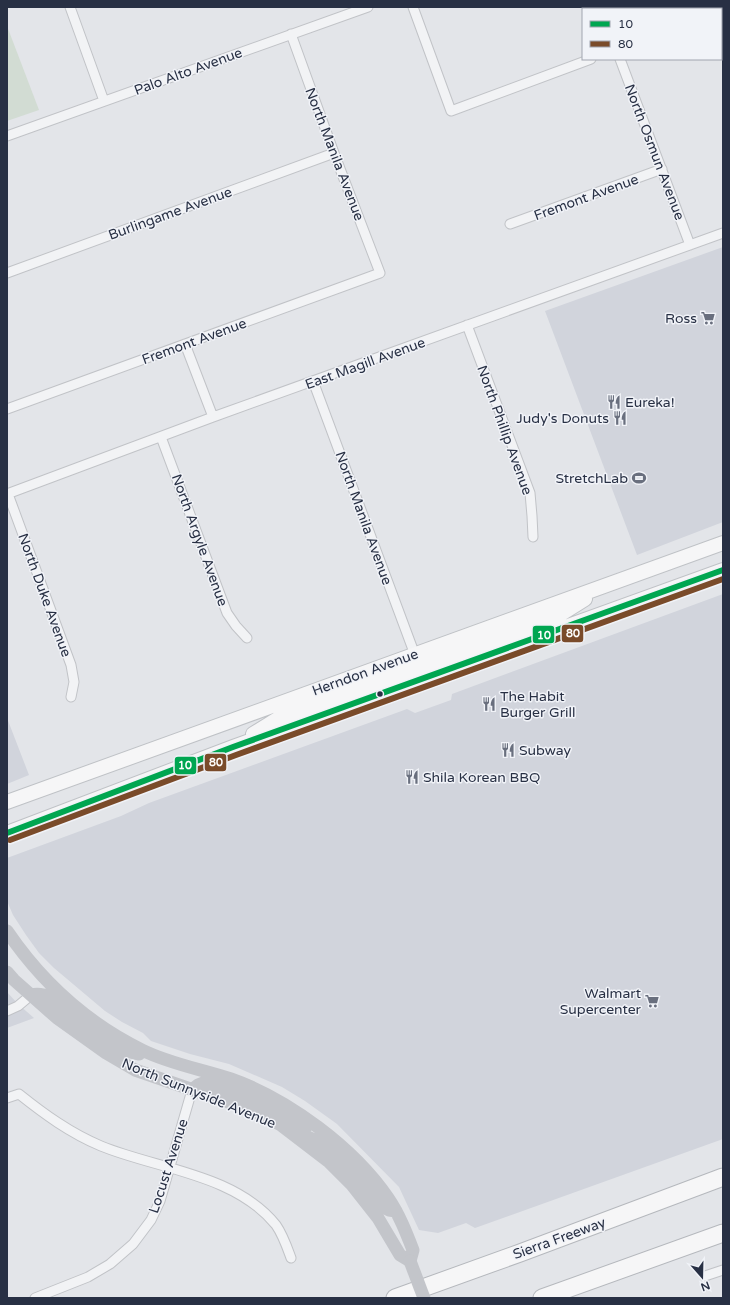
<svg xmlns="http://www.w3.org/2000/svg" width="730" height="1305" font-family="'Varela Round',sans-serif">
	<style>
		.built { fill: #d1d4dc }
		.green { fill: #d2dcd3 }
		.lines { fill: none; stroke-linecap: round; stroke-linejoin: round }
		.street-casing { stroke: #c1c3c7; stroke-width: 11 }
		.primary-casing { stroke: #bfc2c6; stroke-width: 16 }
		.highway-casing { stroke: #b5b8bd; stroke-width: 19 }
		.street { stroke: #f2f3f5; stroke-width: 9 }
		.secondary { stroke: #c3c5ca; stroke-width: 13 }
		.primary { stroke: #f6f6f7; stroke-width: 14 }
		.highway { stroke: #f6f6f7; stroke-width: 17 }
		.secondary-bridge { stroke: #c3c5ca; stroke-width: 13 }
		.bus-1-casing { stroke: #f1f3f8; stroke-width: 9 }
		.bus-2-casing { stroke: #f1f3f8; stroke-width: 9 }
		.bus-1 { stroke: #00a651; stroke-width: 6 }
		.bus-2 { stroke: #7a4b2a; stroke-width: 6 }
		.bus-dot { fill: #283044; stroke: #f1f3f8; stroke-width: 1.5 }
		.labels { text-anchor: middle; stroke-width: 3; stroke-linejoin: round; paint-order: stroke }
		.street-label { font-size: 14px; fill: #283044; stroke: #f1f3f8 }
		.poi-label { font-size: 14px; fill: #283044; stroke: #f1f3f8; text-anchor: end }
		.line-badge { stroke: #f1f3f8; stroke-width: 1.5 }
		.badge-label { font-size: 11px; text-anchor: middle; font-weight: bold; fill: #fff }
	</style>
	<rect width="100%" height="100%" fill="#e3e5e9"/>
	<path class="built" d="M723,247v275l-86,33 -92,-244z
		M723,594v545l-248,89 -9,-5 -28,10 -19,-3 -20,-43 -62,-63 -32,-23 -23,-14 -53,-23 -39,-10 -39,-13 -8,-8 -21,-11 -17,-11 -51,-43 -15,-15 -13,-18 -13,-20 -6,-14v-43l114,-42 28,-13 258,-94 8,4 36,-13 1,-6z
		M7,718l22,57 -22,9z
		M7,992l11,12 16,14 -27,10z"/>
	<path class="green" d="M7,26l32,84 -32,11z"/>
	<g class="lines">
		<defs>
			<path id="street" d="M70,7l34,94
				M413,7l38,104 140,-52
				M620,59l70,186
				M7,136l361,-129
				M510,224l152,-55
				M7,273l327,-120
				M467,325l63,168 2,23 1,21
				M185,344l28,73
				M313,381l102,274
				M7,409l373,-136 -46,-120 -43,-119
				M161,437l66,176 9,13 11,12
				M7,494l206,-77 510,-184
				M8,494l63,171 3,17 -3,15
				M7,1011l11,-5 13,-11
				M7,1098l12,-4c25,20 51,39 82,52 56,23 134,28 175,79 7,10 11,22 15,33
				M705,1276l18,-6
				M35,1298l53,-21 22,-13 23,-20 18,-24 9,-19 32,-111"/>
			<path id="primary" d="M417,681c1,-10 7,-16 16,-20l128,-47 24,-15
				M253,734l26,-16 130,-48c6,-4 7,-8 6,-15
				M7,802l716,-259
				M7,833l226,-86 490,-177"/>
			<path id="highway" d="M395,1298l125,-45 203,-76
				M542,1298l181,-65"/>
		</defs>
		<use href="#street" class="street-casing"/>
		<use href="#primary" class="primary-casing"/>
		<use href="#highway" class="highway-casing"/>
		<use href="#street" class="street"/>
		<path class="secondary" d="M7,931c34,50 80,92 135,119 28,14 59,19 89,29 57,20 123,69 157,119 11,16 18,34 25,52l-3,11 -10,-6 -22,-37 -26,-33 -24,-24 -47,-36 -21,-11 -23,-9 -102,-35 -29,-17 -49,-35 -43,-38 -7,-8
			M31,995c4,-1 8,-1 13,0 10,3 18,14 26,21 20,17 43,33 69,38
			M192,1090l6,-5 5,-2 21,4 21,9 61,31
			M303,1135l20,9 17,14 18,20 25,29 6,3 7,1"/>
		<use href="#primary" class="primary"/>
		<use href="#highway" class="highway"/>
		<path class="secondary-bridge" d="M410,1261l14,37"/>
		<defs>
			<path id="bus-1" d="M7,833l226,-86 490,-177"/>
			<path id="bus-2" d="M10,840l226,-85 487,-176"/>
		</defs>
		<use href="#bus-1" class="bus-1-casing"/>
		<use href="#bus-2" class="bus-2-casing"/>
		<use href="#bus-1" class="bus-1"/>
		<use href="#bus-2" class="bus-2"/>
	</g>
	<defs>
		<symbol id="supermarket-bare" viewBox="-9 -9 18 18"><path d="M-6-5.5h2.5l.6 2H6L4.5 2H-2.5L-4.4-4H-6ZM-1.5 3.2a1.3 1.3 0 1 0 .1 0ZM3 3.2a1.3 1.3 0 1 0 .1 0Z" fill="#696f7e" stroke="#f1f3f8" stroke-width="2.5" paint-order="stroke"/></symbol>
		<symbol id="restaurant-bare" viewBox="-9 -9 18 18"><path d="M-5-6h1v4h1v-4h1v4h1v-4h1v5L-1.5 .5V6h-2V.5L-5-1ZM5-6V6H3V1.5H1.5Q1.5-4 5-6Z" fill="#696f7e" stroke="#f1f3f8" stroke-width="2.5" paint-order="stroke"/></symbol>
		<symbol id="stadium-bare" viewBox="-9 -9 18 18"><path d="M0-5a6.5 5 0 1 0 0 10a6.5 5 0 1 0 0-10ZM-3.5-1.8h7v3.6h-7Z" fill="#696f7e" stroke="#f1f3f8" stroke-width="2.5" paint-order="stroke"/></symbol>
	</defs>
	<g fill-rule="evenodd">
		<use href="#supermarket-bare" x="698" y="308" width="20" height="20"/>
		<use href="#restaurant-bare" x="604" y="392" width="20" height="20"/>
		<use href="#restaurant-bare" x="610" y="408" width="20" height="20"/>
		<use href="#stadium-bare" x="629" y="468" width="20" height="20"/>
		<use href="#restaurant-bare" x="479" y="694" width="20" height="20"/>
		<use href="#restaurant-bare" x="498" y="740" width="20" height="20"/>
		<use href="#restaurant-bare" x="402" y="767" width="20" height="20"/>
		<use href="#supermarket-bare" x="642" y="991" width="20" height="20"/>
	</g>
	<circle class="bus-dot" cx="380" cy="694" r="3.5"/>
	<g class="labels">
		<g class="street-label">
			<text transform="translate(188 71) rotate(-20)" y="5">Palo Alto Avenue</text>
			<text transform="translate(655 152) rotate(69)" y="5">North Osmun Avenue</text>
			<text transform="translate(335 154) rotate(69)" y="5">North Manila Avenue</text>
			<text transform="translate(586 197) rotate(-20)" y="5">Fremont Avenue</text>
			<text transform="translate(170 213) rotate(-20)" y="5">Burlingame Avenue</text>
			<text transform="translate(194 341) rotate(-20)" y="5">Fremont Avenue</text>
			<text transform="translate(365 363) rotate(-20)" y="5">East Magill Avenue</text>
			<text transform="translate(505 430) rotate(70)" y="5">North Phillip Avenue</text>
			<text transform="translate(364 518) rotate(70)" y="5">North Manila Avenue</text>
			<text transform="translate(200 540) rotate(70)" y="5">North Argyle Avenue</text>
			<text transform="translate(45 595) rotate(70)" y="5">North Duke Avenue</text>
			<text transform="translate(365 672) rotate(-20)" y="5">Herndon Avenue</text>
			<text transform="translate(199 1093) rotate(22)" y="5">North Sunnyside Avenue</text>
			<text transform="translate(168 1166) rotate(-72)" y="5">Locust Avenue</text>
			<text transform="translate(559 1238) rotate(-20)" y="5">Sierra Freeway</text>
		</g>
		<g class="poi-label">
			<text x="697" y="323">Ross</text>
			<text x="625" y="407" text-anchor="start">Eureka!</text>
			<text x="609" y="423">Judy's Donuts</text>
			<text x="628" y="483">StretchLab</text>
			<text x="500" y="701" text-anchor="start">The Habit<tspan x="500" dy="16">Burger Grill</tspan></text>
			<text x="519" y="755" text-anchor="start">Subway</text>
			<text x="423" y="782" text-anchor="start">Shila Korean BBQ</text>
			<text x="641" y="998">Walmart<tspan x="641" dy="16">Supercenter</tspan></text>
		</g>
	</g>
	<g class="line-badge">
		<rect x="561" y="624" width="23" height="19" rx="4" fill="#7a4b2a"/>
		<rect x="532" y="625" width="23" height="19" rx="4" fill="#00a651"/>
		<rect x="204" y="753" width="23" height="19" rx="4" fill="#7a4b2a"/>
		<rect x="174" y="756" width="23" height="19" rx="4" fill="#00a651"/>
	</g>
	<g class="badge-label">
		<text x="573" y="637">80</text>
		<text x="544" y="639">10</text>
		<text x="216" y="766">80</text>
		<text x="185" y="769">10</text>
	</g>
	<rect width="730" height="1305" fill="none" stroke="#283044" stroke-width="16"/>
	<rect x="582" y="8" width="140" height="52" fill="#f1f3f8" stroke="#a1a5b0"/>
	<rect x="590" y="21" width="20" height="6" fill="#00a651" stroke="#a1a5b0"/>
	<text x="618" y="28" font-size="12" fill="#283044">10</text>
	<rect x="590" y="41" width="20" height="6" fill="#7a4b2a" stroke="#a1a5b0"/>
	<text x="618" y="48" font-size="12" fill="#283044">80</text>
	<g transform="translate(702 1277) rotate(160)" stroke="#f1f3f8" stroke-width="3" paint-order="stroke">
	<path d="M0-3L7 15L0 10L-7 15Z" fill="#283044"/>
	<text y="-6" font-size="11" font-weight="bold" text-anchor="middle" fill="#283044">N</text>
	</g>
</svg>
